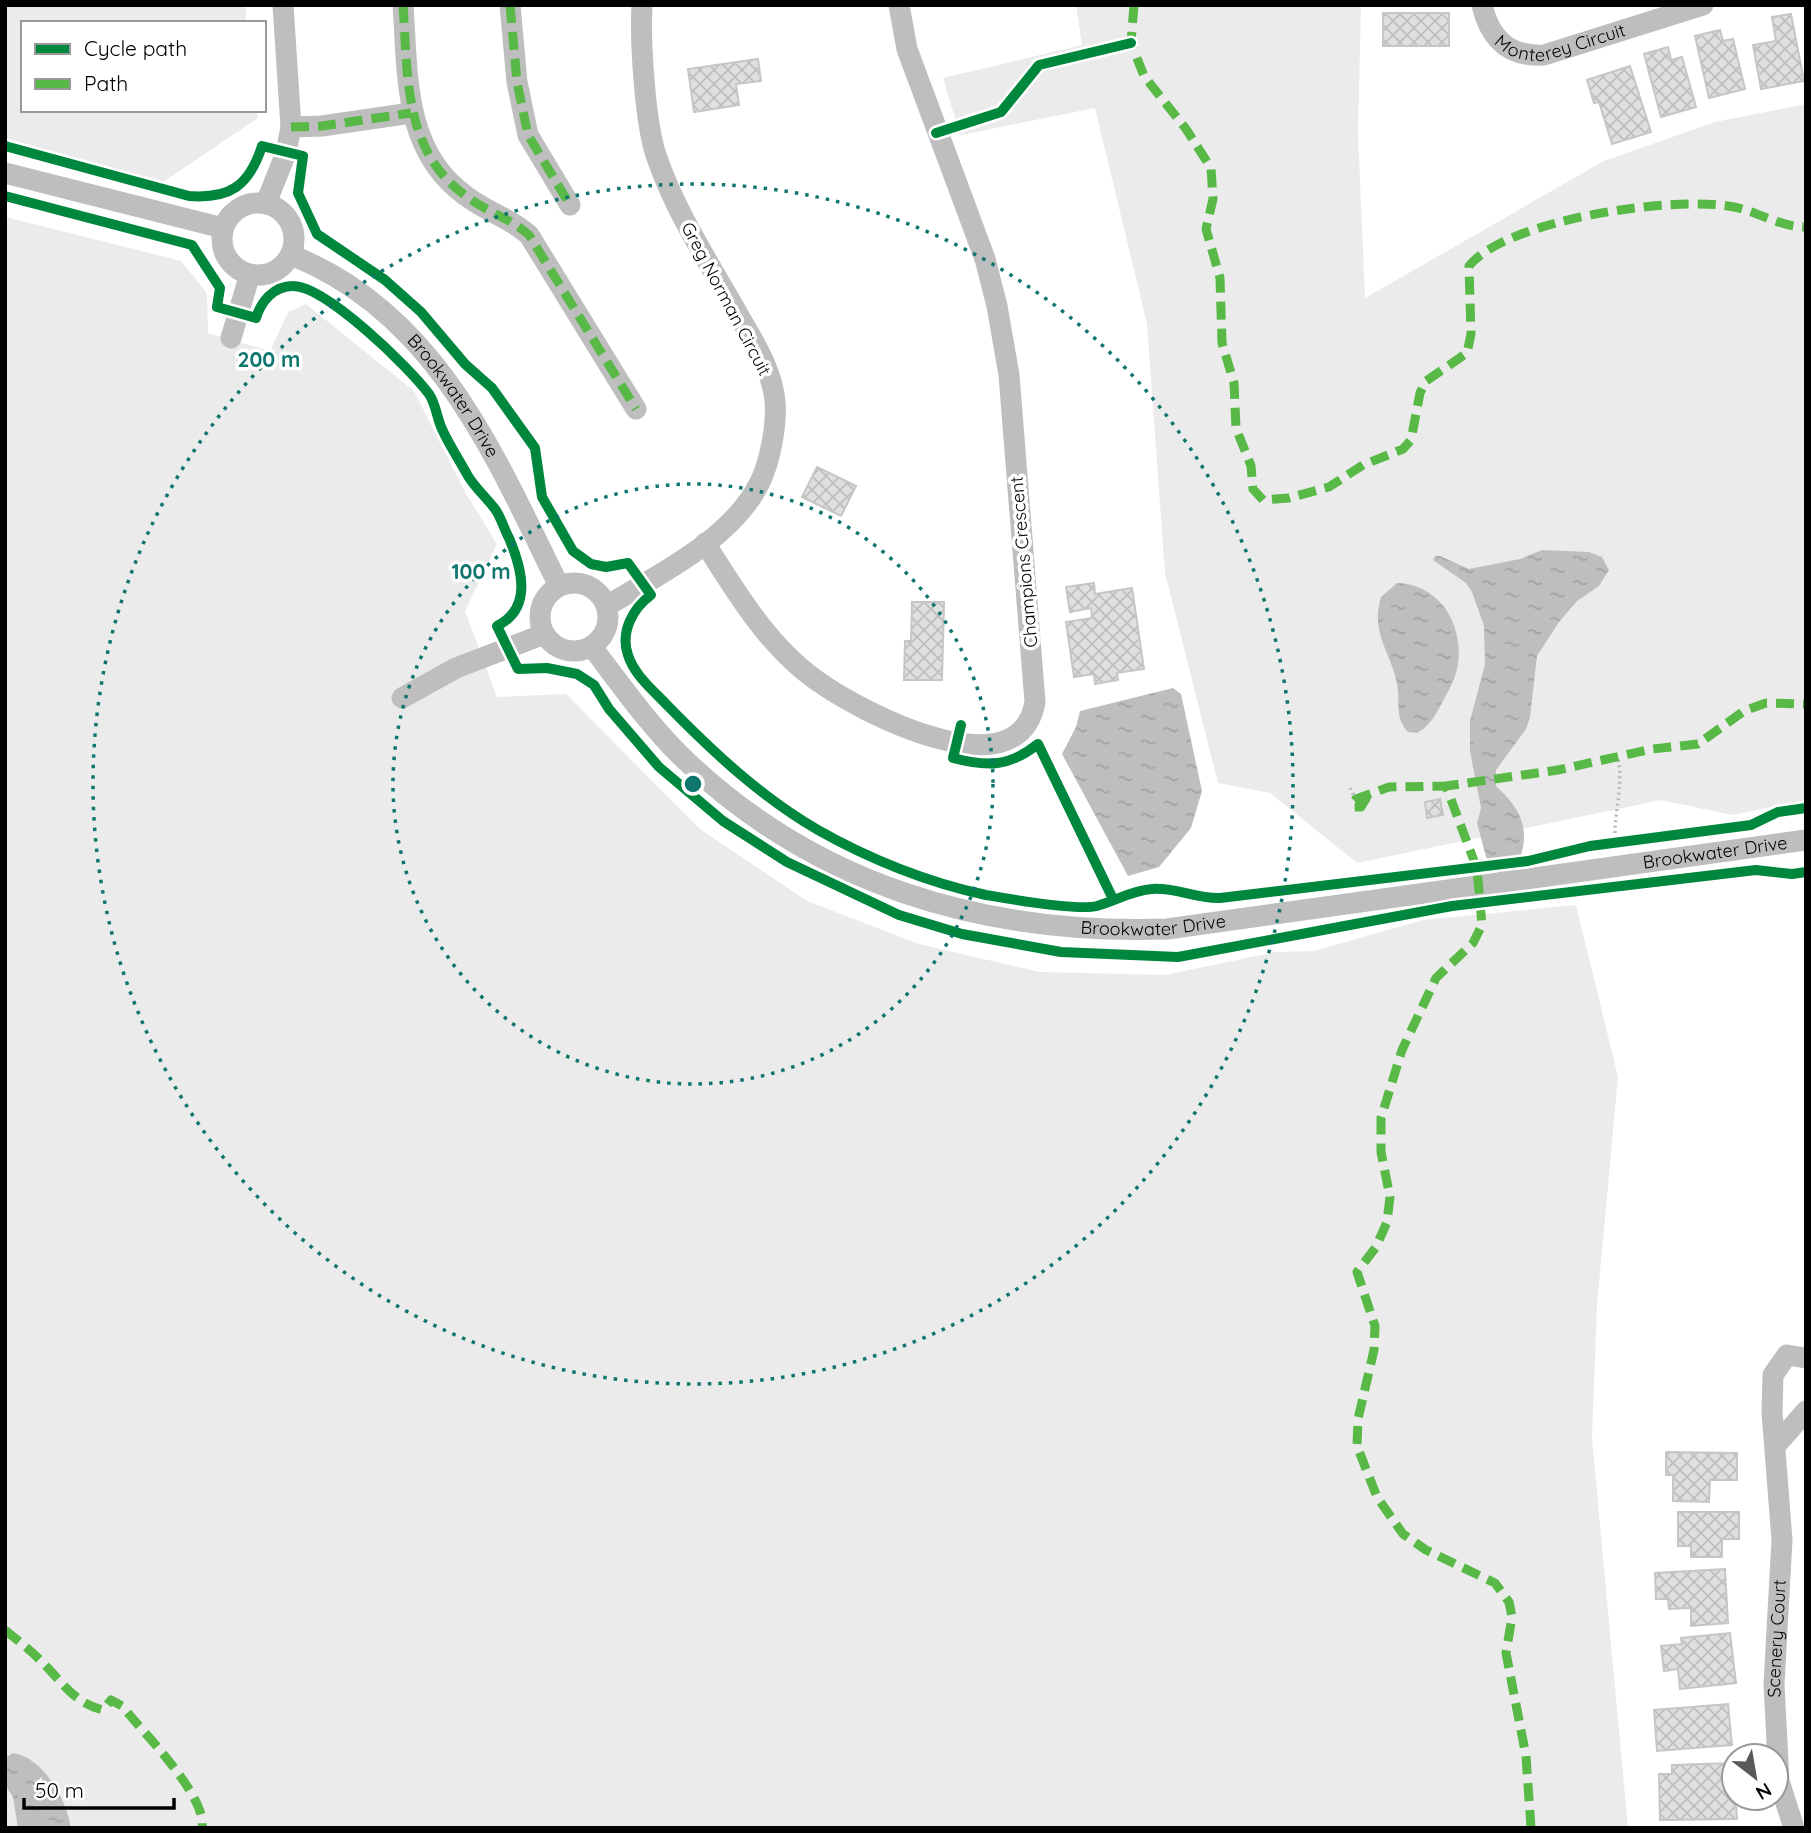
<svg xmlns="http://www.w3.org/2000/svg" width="1811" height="1833" font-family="Quicksand,sans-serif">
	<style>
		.green { fill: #ebebeb }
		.water { fill: url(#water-ripples) }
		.building { fill: url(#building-cross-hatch); stroke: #c6c6c6; stroke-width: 2 }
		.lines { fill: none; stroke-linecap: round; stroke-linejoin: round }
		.path { stroke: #b9b9b9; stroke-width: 3.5; stroke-dasharray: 2 3.5; stroke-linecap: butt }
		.street { stroke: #bebebe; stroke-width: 21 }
		.quiet { stroke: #58b947; stroke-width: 9; stroke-dasharray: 18 9; stroke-linecap: butt }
		.cycleway-casing { stroke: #fff; stroke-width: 15 }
		.cycleway { stroke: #00873e; stroke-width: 10 }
		.ring { fill: none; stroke: #0f766e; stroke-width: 3.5; stroke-dasharray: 3.5 7 }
		.labels { text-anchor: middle; stroke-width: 7; stroke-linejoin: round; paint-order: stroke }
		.street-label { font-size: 18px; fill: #000; stroke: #fff }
		.centre { fill: #0f766e; stroke: #fff; stroke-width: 3.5 }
		.ring-label { font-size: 21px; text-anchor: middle; font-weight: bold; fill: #0f766e; stroke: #fff; stroke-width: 7; stroke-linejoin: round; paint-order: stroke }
	</style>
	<defs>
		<pattern id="water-ripples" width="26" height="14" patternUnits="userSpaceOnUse" patternTransform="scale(1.75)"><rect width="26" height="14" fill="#bebebe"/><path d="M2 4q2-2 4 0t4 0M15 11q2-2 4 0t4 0" fill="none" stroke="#a2a2a2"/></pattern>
		<pattern id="building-cross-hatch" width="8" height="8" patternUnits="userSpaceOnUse" patternTransform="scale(1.75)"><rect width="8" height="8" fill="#dfdfdf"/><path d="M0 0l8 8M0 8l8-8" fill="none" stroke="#bebebe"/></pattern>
	</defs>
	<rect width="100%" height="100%" fill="#fff"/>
	<path class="green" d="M5,5h241v18h-223v87h234l1,8 -95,64 -158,-44z
		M1076,5h285l-3,128 7,165 239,-137 111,-39 91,-18v696l-74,15 -71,-15 -304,63 -87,-70 -52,-10 -53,-210 -18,-249 -52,-216 -135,27 -17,-57 139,-33z
		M5,217l176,44 26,32 1,40 62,18 18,-39 18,-8 108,87 51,101 32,52 -32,67 32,86 69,-3 134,135 107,72 112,43 121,28 125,3 110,-23 39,-1 109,-31 153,-15 42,172 -21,228 -5,133 36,390h-1623z"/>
	<path class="water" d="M1542,550l47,2 13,5 7,13 -10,16 -22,15 -18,21 -22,34 -7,61 -4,12 -30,41v16c32,29 35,51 17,90l-13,1 -14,-20 -9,-34 4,-15 -11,-57v-30l15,-57 -1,-38 -12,-34 -6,-9 -33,-23 2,-4h5l29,13 51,-10z
		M1397,583c44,1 69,45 60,86 -2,10 -8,21 -13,30 -7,13 -13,27 -27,34l-9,-1c-12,-13 -9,-25 -10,-41 -3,-35 -29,-55 -17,-94z
		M1173,688l8,6 21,97 -11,37 -32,39 -31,9 -66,-122 14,-27 4,-16z
		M13,1753c31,5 53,46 58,75h-53l-5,-31 -8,-12v-27z"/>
	<path class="building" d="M1383,13h66v33h-66z
		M1791,14l13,67 -43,8 -8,-44 23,-4 -4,-24z
		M1720,30l3,11 10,-2 12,50 -36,9 -14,-62z
		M1668,47l3,13 11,-3 14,50 -35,10 -17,-63z
		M758,59l3,22 -25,3 3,21 -45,7 -6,-43z
		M1630,66l21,66 -39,12 -13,-42 -5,1 -7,-23z
		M817,467l39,19 -15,30 -39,-19z
		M1094,583l1,11 37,-6 12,81 -27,4 1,7 -23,4 -1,-10 -20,3 -8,-55 26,-4 -1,-10 -21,4 -4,-25z
		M912,602h32l-2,78h-38l1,-39h6z
		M1440,799l3,16 -16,3 -2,-16z
		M1666,1452l71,1v27h-27l-1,22 -36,-1v-26h-7z
		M1678,1512h61v27h-17v18h-31v-11h-13z
		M1725,1569l3,54 -37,3v-18l-22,1 -1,-10h-12l-1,-26z
		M1730,1633l6,50 -56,6 -2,-20 -14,2 -3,-25 21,-2 -1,-6z
		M1728,1704l4,41 -75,6 -3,-41z
		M1734,1763l3,56 -77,1 -1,-46h13v-9z"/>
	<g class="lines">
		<path class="path" d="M1350,788l6,11
			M1615,844c-2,-28 9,-58 3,-86"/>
		<g class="street">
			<path d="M403,5c5,70 0,146 63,191 21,16 44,22 63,39l107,174"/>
			<path d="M510,5l7,77 11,53 42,70"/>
			<path id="s1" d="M1482,5c8,34 27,52 62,50l159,-50"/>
			<path d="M291,127l31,-1 89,-13"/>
			<path d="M5,173l218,55"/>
			<circle cx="258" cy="239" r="36"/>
			<path d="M266,203l20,-50 5,-26 -8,-122"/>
			<path id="s2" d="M291,255c145,57 204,201 268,331"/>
			<path d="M231,338l19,-64"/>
			<path d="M705,543c31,49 63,103 111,137 44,32 203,115 219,22l-26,-327 -12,-69 -12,-47 -78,-210 -8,-44"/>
			<circle cx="574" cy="617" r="34"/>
			<path d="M607,606c50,-31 124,-66 152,-122 11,-21 18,-59 16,-83 -3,-32 -22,-60 -37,-87 -29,-51 -62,-101 -81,-156 -12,-33 -17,-116 -15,-153"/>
			<path id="s3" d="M592,647c29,38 57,78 91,111 133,128 302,177 484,171l639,-89"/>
			<path d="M402,698l54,-30 88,-34"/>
			<path d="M1777,1444l29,-33"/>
			<path id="s4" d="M1794,1828l-15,-47 -5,-97 8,-144 -10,-128 1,-37 14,-20 19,3"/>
		</g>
		<path class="quiet" d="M403,5c5,70 0,146 63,191 21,16 44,22 63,39l107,174
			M510,5l7,77 11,53 42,70
			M1134,5l-3,38 13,33 42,53 25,39 2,31 -7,30 14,49 2,65 12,40 2,45 15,38 2,23 10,11 26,-2 40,-11 34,-22 40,-16 8,-9 9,-47 6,-12 41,-28 4,-19 -2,-68c38,-47 207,-71 265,-59 25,5 46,20 72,20
			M291,127l31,-1 89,-13
			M1367,797l-6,10h-8l-1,-4 4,-4 33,-12 57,-1
			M5,1630c12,10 24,19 34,29 22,21 33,43 64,51l8,-10 11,6c20,25 86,91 80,122
			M1531,1828l-5,-72 -20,-103 6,-36 -3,-15 -14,-19 -69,-33 -23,-16 -26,-37 -20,-51 1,-27 16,-69 1,-24 -18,-54 19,-25 11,-25 3,-25 -9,-45v-34l21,-68 34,-72 37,-35 9,-18 -5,-56 -31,-83 112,-16 94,-21 46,-5 46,-33 22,-8 40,1"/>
		<defs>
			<path id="cycleway" d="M936,133l65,-21 38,-47 92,-22
				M5,146l184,50c41,3 60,-10 73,-50l41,10 -5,37 19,41 68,46 36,32 44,52 27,24 43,60 7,49 31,54 18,13 15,3 22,-4 23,32c-18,13 -31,37 -23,60 6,20 26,36 39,50 46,47 94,92 151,125 51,29 111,53 168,65 23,4 90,16 111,11 18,-5 36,-16 55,-17 24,-2 44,10 68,9l308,-37 62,-15 161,-21 27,-13 28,-4
				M5,196l187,49 28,43 -3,19 39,11c5,-16 17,-32 37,-32 33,0 117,82 136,108 7,10 8,25 13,35 7,16 18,32 26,47 8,13 18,21 27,33 6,8 9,20 14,29 13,31 24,70 -12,88l21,43 29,-1 30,6 17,11 15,24 50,58 64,54 64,41 112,53 63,19 99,18 117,5 274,-51 304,-36 36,4 14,-2
				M961,725l-8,33c34,9 56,9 85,-14l75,155"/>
		</defs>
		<use href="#cycleway" class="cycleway-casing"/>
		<use href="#cycleway" class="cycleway"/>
	</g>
	<g class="ring">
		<circle cx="693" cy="784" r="300"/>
		<circle cx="693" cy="784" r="600"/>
	</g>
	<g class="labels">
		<g class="street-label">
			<text dy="6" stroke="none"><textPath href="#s1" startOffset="105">Monterey Circuit</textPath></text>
			<text transform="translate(726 299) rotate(62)" y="6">Greg Norman Circuit</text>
			<text dy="6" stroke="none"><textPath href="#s2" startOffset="219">Brookwater Drive</textPath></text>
			<text transform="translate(1024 562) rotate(-95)" y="6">Champions Crescent</text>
			<text dy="6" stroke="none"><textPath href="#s3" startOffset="1225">Brookwater Drive</textPath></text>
			<text dy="6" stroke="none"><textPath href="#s3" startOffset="658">Brookwater Drive</textPath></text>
			<text dy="6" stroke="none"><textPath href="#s4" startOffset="192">Scenery Court</textPath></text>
		</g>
	</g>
	<circle cx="693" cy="784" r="10" class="centre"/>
	<g class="ring-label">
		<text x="269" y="367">200 m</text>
		<text x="481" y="579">100 m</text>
	</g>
	<rect width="1811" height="1833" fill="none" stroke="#000000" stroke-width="14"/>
	<rect x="21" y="21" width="245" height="91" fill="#ffffff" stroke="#999999" stroke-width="2"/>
	<rect x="35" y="44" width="35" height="10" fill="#00873e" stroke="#999999" stroke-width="2"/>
	<text x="84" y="56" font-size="21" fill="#000000">Cycle path</text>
	<rect x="35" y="79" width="35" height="10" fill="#58b947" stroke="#999999" stroke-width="2"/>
	<text x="84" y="91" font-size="21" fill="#000000">Path</text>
	<g transform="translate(1755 1777) rotate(149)"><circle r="33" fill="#ffffff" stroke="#999999" stroke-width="2"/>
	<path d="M0-5L12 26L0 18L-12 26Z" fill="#595959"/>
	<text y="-10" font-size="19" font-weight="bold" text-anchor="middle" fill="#000000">N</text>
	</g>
	<path d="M24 1798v10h150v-10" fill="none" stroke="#000000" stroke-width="3.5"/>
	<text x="35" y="1798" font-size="21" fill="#000000" stroke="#ffffff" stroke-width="5" paint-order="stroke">50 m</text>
</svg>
